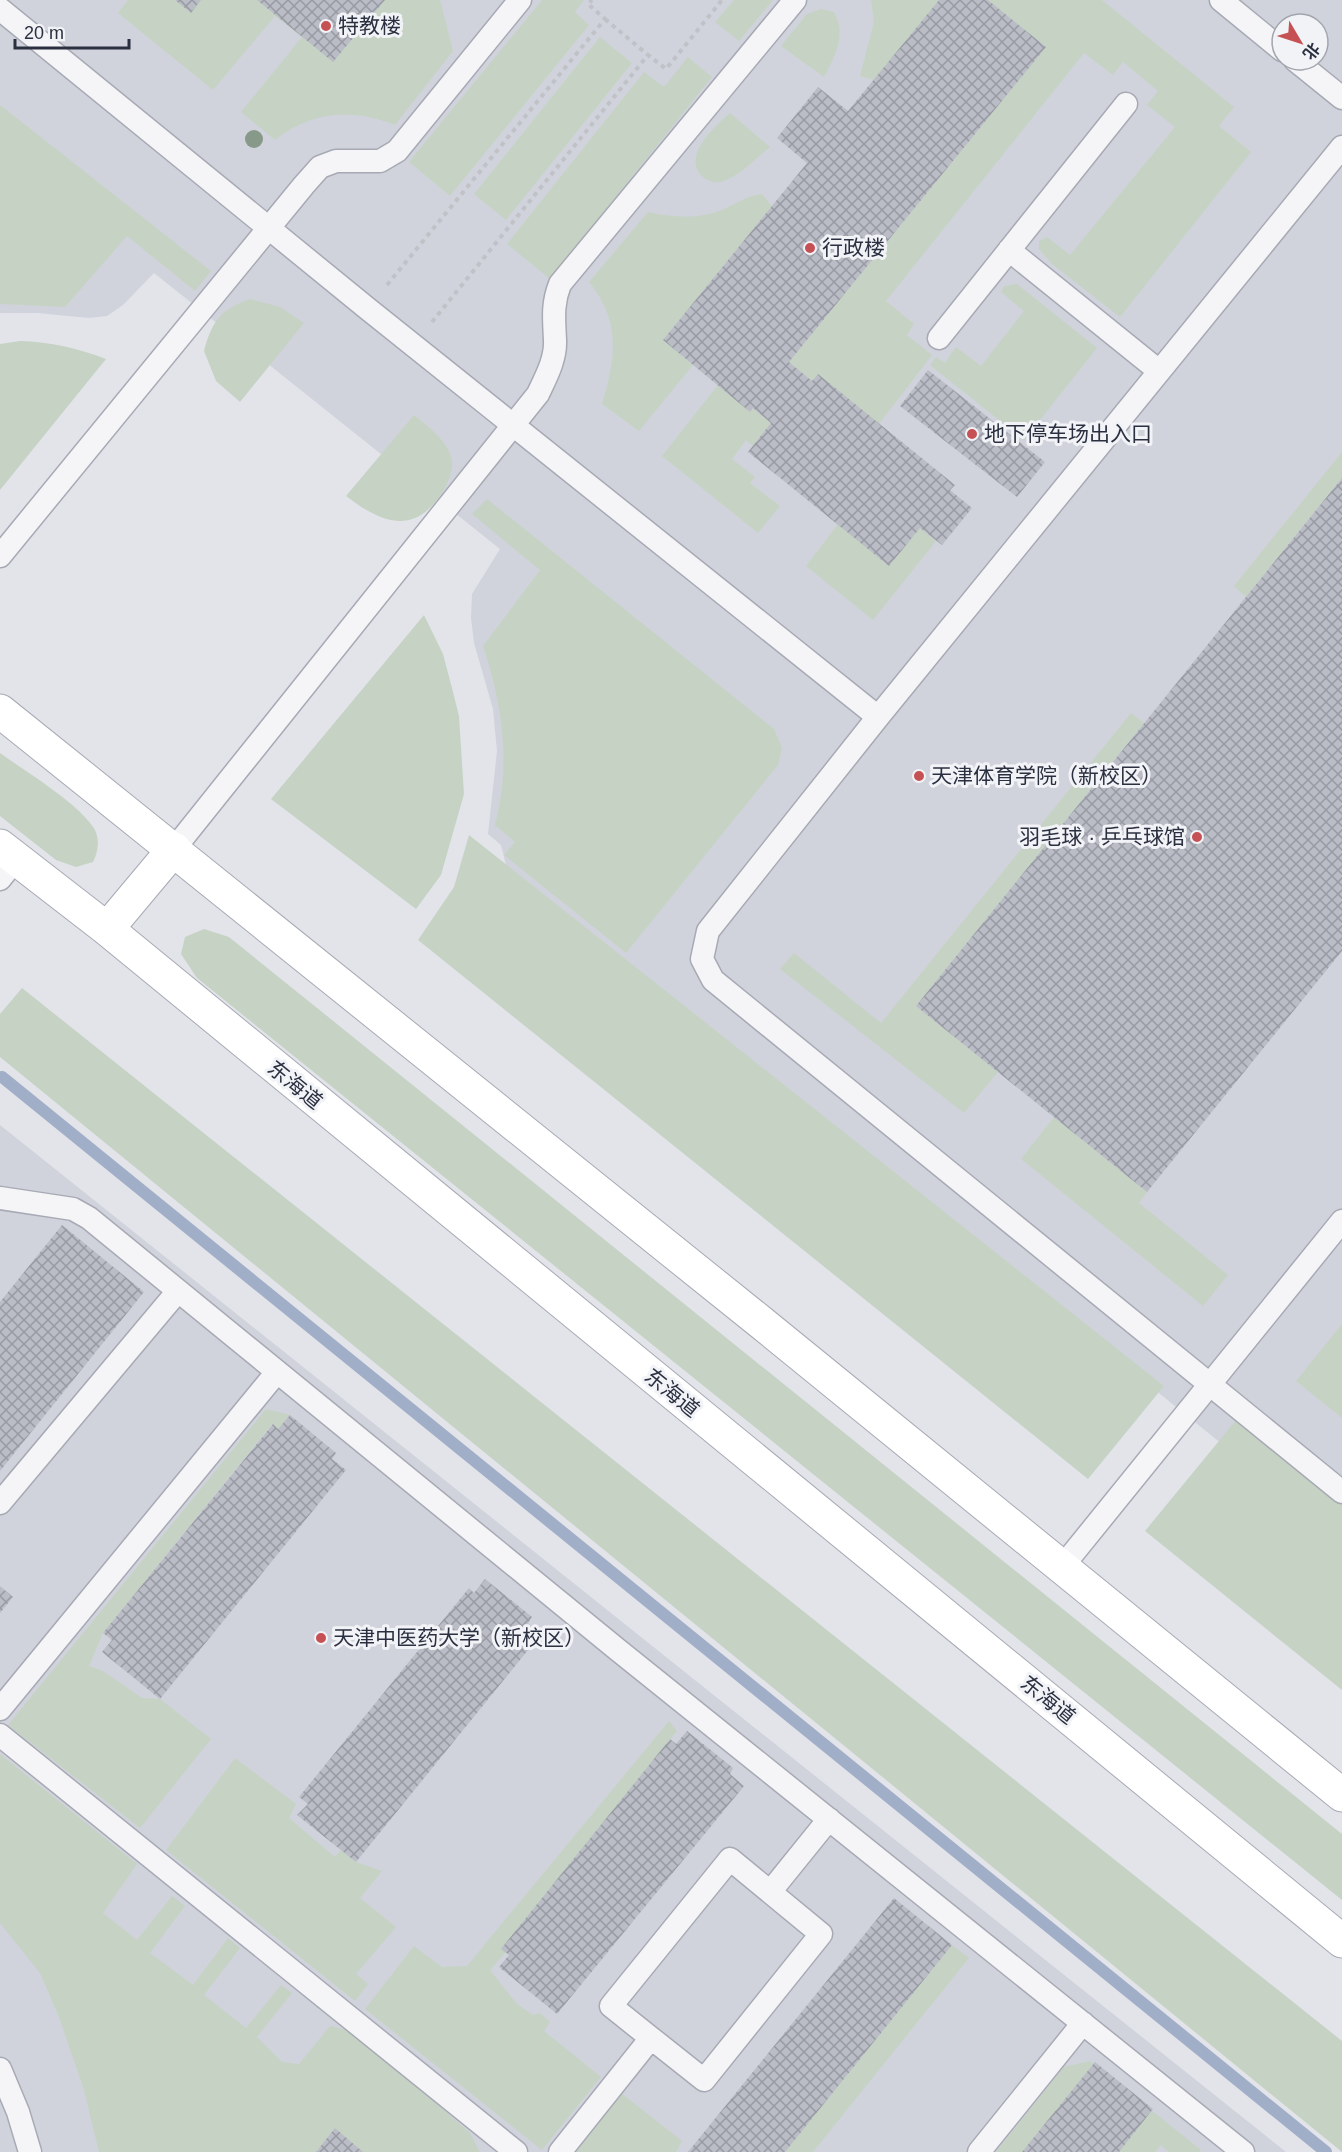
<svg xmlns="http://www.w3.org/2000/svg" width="1342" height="2152" font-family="Helvetica,'Noto Sans SC',sans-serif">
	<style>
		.built { fill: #d0d3db; fill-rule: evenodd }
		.green { fill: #c6d3c4 }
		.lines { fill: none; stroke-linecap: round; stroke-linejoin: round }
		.stream { stroke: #a0aec7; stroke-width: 12 }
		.building { fill: url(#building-cross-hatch) }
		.lane-casing { stroke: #a7aab4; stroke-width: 25 }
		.secondary-casing { stroke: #a7aab4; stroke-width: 35 }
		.path { stroke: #c0c2c8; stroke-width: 4; stroke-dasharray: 4.5 4.5; stroke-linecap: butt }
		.lane { stroke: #f5f5f8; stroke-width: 22 }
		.secondary { stroke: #fff; stroke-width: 33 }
		.tree { fill: #879989 }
		.poi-dot { fill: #c55154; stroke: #f2f3f7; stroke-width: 2 }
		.labels { text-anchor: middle; stroke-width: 6; stroke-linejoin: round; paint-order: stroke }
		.poi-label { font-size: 21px; fill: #2b3040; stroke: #f2f3f7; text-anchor: start }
		.street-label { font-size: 21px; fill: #2b3040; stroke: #f2f3f7 }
	</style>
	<defs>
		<pattern id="building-cross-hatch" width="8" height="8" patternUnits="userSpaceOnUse" patternTransform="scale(1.5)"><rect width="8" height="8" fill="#babdc6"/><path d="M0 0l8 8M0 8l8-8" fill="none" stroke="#979aa2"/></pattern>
	</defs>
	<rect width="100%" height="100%" fill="#e2e4ea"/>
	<path class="built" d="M0,0h1342v1541l-836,-676 -5,-20 -13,-11 9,-83 -4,-42 -19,-66 -3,-25 1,-24 28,-45 -346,-276 -31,32 -16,11 -18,2 -52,-5h-37zM1282,24h36v36h-36z
		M0,1125l1286,1027h-1286z"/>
	<path class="green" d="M128,0h312l13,51 -58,74c-43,-17 -83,-14 -120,15l-34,-28 61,-75 -27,-21 -62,74 -95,-77z
		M542,0h42l-9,12 14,13 -139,171 -41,-34z
		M734,0h39l-34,41 -24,-19z
		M871,0h68l-65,80 -14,-4 14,-54z
		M988,0h114l132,107 -15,19 32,26 -131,165 -68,-53 -13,-15v-8l8,-4 23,18 105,-128 -28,-22 11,-14 -35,-29 -10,13 -29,-22 -198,248 28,23 -7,11 25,20 -53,69 -67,-43 -23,-19 257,-315z
		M821,9l13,3c13,22 1,44 -10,65l-43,-31 26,-32z
		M600,37l32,26 -126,157 -32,-26z
		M688,57l24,20 -162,202 -43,-35 137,-172 20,15z
		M0,105l211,166 -16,20 -68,-55 -62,71 -65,-3z
		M730,113l40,34c-14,11 -32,31 -50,35 -5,1 -12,-1 -17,-5 -23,-20 13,-52 27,-64z
		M762,194l10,12 -109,134 30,25 -54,66 -37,-27c14,-47 19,-82 -13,-122l59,-70c27,6 54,8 80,-5 13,-6 19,-11 34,-13z
		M1017,284l80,64 -73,92 -94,-75 6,-8 9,6 11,-16 25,19 43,-55 -23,-19 3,-6z
		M250,299l30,8 24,16 -64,79 -24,-21 -12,-30c8,-30 17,-42 46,-52z
		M20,341c31,1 57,7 86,18l-106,131v-146z
		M718,385l33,26 2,-3 18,15 -18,23 -7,-6 -14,19 23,18 -5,6 30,23 -22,27 -96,-77z
		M414,415c14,11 35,27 38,46 1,10 -4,22 -9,30 -28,46 -62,32 -97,5z
		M1342,452v26l-96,119 -12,-11z
		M487,499l287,230 8,19 -4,17 -152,188 -122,-98 11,-13 -20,-17c16,-63 8,-118 -12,-179l57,-76 -68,-56z
		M838,524l51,42 31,-38 16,13 -63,79 -67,-54z
		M424,615l19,39 9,34 7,28 5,78 -23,81 -25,34 -145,-110z
		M1131,713l13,10 -228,283 82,66 -34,41 -184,-144 14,-16 87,70z
		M0,753c25,18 81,52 95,77 5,11 3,22 -2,32l-17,5 -20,-7 -56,-44z
		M469,835l695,551 -76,93 -670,-539 36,-53z
		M204,929l25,8 1113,897v66l-1145,-922 -16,-24 4,-17z
		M22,988l1320,1053v111l-1342,-1095v-43z
		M1054,1117l93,75 -8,11 89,72 -25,31 -182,-147z
		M1342,1324v94l-46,-37z
		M266,1409l24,6 -12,14 -6,-5 -169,209 -14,33 14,5 39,27 18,1 51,40 -71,89 -132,-103z
		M1237,1419l105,86v185l-197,-159z
		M669,1721l8,10 -175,218 4,3 -16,18 27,34 16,11 7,-2 10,9 -6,9 57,46 -59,73 -177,-141 49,-63 28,21 25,-1z
		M0,1754l137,110 -34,49 34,27 35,-44 13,10 -35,47 43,32 35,-47 12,10 -36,47 42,33 35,-43 11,8 -35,44 25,25 17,2 31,-38 24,6 116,101 10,19h-117l-28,-24 -19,24h-217l-15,-62 -25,-73 -19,-44 -40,-50z
		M235,1758l61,46 -7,14 46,39 6,-7 15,12 26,9 -22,27 36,29 -40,47 12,10 -13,17 -189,-151z
		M952,1945l17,13 -156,194h-28z
		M1090,2061l111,89 -1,2h-31l-8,-7 -6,7h-159l68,-85z
		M621,2093l61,48 -6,11h-102z"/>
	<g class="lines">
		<path class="stream" d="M2,1077l1324,1075"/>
	</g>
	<path class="building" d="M175,0h26l-10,13z
		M257,0h128l-52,62z
		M939,0h49l58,47 -257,315 23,19 6,-7 137,111 -5,5 22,18 -30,37 -22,-17 -31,38 -141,-114 23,-29 -18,-15 -3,4 -87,-72 144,-177 -30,-25 41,-51 30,24z
		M928,370l117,92 -28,35 -117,-91z
		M1342,478v473l-195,241 -231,-186z
		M62,1225l82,67 -144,179v-169z
		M290,1415l46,38 -4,6 14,11 -186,229 -58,-47 10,-12 -9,-7 170,-209 5,5z
		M485,1579l47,38 -4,6 13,11 -185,228 -59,-47 11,-11 -9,-7 170,-209 5,5z
		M0,1586l13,11 -13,16z
		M687,1731l46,37 -3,6 14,12 -187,228 -58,-47 10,-12 -8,-6 169,-210 6,5z
		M894,1898l58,47 -167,207h-97z
		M1095,2062l58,47 -34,43h-97z
		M335,2128l28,24h-47z"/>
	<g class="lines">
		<defs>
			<path id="lane" d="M1221,0l61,50
				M0,9l368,300 510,408
				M1295,60l47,38
				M1342,147l-464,570 -170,214 -6,28 11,21 629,512
				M1009,250l150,121
				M939,338l187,-234
				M0,556l304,-371 16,-18 16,-6h44l17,-10 123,-151
				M174,849l364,-455c8,-17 18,-35 17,-54 -1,-21 -3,-36 5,-56l235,-284
				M0,879l16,-20
				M0,1198l73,11 16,9 529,432 625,502
				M0,1503l178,-212
				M1062,1567l280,-346
				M0,1709l277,-337
				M0,1735l516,417
				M770,1892l59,-73
				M0,2069l18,43 12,40
				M560,2152l91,-114 53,42 117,-146 -91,-75 -119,147 40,32
				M979,2152l104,-129"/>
			<path id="secondary" d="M0,711l763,613 579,471
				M0,846l107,83 1235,1012
				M107,929l67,-80"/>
		</defs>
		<use href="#lane" class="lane-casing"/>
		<use href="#secondary" class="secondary-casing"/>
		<path class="path" d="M605,19l43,36
			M387,285l218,-266 -17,-15 4,-4
			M432,322l216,-267 18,14 56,-69"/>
		<use href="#lane" class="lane"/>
		<use href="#secondary" class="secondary"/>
	</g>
	<circle class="tree" cx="254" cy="139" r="9"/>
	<g class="poi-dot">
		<circle cx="326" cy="26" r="6"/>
		<circle cx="810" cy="248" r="6"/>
		<circle cx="972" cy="434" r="6"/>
		<circle cx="919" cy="776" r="6"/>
		<circle cx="1197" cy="837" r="6"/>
		<circle cx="321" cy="1638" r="6"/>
	</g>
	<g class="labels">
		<g class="poi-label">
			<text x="338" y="33">特教楼</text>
			<text x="822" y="255">行政楼</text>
			<text x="984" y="441">地下停车场出入口</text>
			<text x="931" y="783">天津体育学院（新校区）</text>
			<text x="1185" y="844" text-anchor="end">羽毛球 · 乒乓球馆</text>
			<text x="333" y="1645">天津中医药大学（新校区）</text>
		</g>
		<g class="street-label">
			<text transform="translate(295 1085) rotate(39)" y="7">东海道</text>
			<text transform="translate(672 1393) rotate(39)" y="7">东海道</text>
			<text transform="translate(1048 1700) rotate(39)" y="7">东海道</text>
		</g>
	</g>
	<g transform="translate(1300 42) rotate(129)"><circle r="28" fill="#f2f3f7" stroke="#a2a5ae" stroke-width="1.5"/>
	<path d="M0-4.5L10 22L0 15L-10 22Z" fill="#c55154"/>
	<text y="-9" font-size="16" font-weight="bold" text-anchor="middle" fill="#2b3040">北</text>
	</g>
	<path d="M15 39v9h114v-9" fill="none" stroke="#2b3040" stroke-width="3"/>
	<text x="24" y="39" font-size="18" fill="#2b3040" stroke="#f2f3f7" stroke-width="4.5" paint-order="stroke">20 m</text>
</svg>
